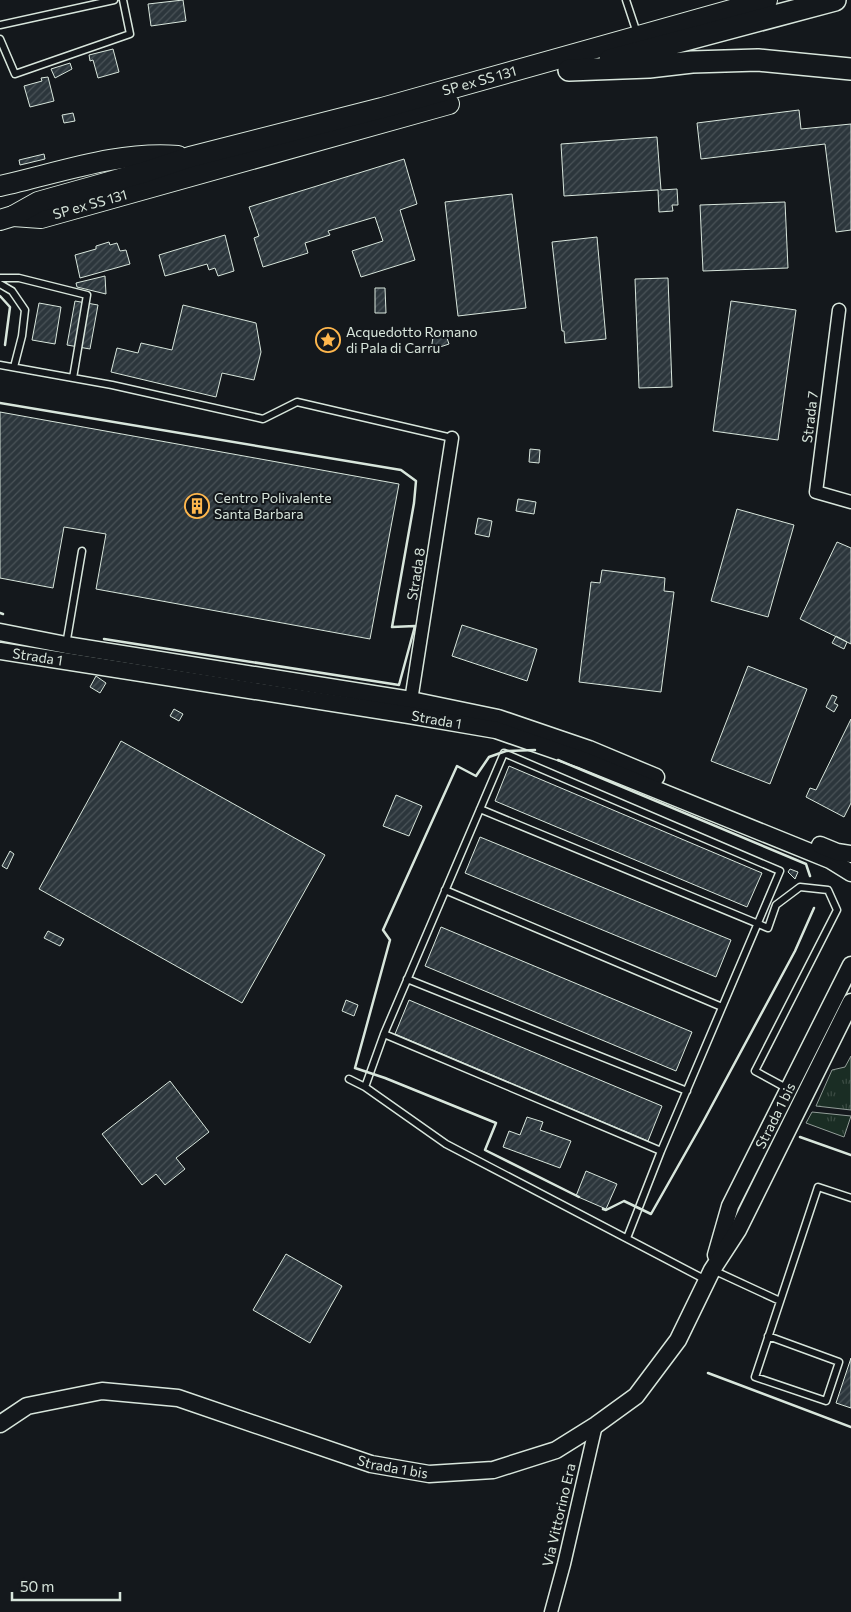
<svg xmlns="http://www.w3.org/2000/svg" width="851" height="1612" font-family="Commissioner,sans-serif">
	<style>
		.grass { fill: url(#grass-tufts); stroke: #939e99 }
		.building { fill: url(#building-hatch); stroke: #d8e6dc }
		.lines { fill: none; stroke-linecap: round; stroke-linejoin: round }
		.service-casing { stroke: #d8e6dc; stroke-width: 9 }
		.minor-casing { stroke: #d8e6dc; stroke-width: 15 }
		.tertiary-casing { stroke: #d8e6dc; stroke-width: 19 }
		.primary-casing { stroke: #d8e6dc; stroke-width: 22 }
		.trunk-casing { stroke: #d8e6dc; stroke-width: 24 }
		.service { stroke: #14181c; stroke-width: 6 }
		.minor { stroke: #14181c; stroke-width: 12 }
		.tertiary { stroke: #14181c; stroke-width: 16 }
		.primary { stroke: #14181c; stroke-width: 20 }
		.trunk { stroke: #14181c; stroke-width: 21 }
		.wall { stroke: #d8e6dc; stroke-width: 2.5 }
		.labels { text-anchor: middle; stroke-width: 4; stroke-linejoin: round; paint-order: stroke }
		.street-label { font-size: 14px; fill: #d8e6dc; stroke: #14181c }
		.poi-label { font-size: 14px; fill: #d8e6dc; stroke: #14181c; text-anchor: start }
	</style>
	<defs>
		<pattern id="grass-tufts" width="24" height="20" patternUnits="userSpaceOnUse" patternTransform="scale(1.25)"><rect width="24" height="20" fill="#1a2d24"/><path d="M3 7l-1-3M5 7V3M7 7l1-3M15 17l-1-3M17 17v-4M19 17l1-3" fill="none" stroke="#3b4b43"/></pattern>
		<pattern id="building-hatch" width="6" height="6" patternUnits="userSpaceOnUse" patternTransform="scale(1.25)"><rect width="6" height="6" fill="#2c363c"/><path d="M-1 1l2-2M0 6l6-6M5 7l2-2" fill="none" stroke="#4a5358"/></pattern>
	</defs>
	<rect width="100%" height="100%" fill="#14181c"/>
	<path class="grass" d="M851,1056v54l-35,-4 16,-36 13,-3z
		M812,1112l39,4 -7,21 -38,-14z"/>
	<path class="building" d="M183,0l3,21 -35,5 -3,-22z
		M113,49l6,23 -21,6 -5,-18 -3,1 -1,-6z
		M70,63l2,6 -17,9 -4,-9z
		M48,77l6,24 -24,6 -6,-21 18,-5 -1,-3z
		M799,110l2,19 50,-5v106l-15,2 -11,-88 -124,15 -4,-36z
		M73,113l2,8 -11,2 -2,-8z
		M657,137l4,53 16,-1 1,16h-6l1,6 -14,1 -1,-22 -94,6 -3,-52z
		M44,154l1,5 -25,6 -1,-5z
		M404,159l13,45 -17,6 15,50 -54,17 -9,-26 31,-10 -8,-24 -47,14 2,4 -25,8 3,10 -45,14 -9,-29 5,-2 -10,-29z
		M512,194l14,114 -68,8 -13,-114z
		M785,202l3,66 -85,3 -3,-66z
		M225,235l9,36 -16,5 -3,-8 -6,2 -2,-6 -42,12 -6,-21z
		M597,237l9,102 -41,4 -1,-12h-2l-10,-89z
		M109,242l1,3 7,-2 3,8 6,-1 4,14 -50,14 -5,-23 21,-6v-3z
		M105,276l1,18 -29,-7 -1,-4z
		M668,278l4,109 -33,1 -4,-109z
		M375,288h10l1,25h-11z
		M75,301l23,4 -8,44 -23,-4z
		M731,301l65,9 -18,130 -65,-9z
		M39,303l22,4 -6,37 -23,-4z
		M183,305l73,18 5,29 -7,28 -32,-7 -6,24 -105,-25 6,-24 21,5 3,-10 31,7z
		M445,332l4,12 -18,6 2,-13z
		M0,412l399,72 -29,155 -274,-50 10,-55 -42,-7 -11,61 -53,-10z
		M530,449l10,1 -1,13 -10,-1z
		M518,499l18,3 -2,12 -18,-3z
		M737,509l57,16 -26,92 -57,-16z
		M478,518l14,3 -3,16 -14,-3z
		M837,542l14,6v96l-51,-25z
		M602,570l63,8 -1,13 10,1 -13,100 -82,-10 12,-100 9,1z
		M462,625l75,24 -10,32 -75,-25z
		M836,636l11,6 -3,7 -12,-6z
		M748,666l59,23 -37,95 -59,-23z
		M96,676l10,7 -6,10 -10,-6z
		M832,695l5,2 -3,6 4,2 -4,7 -8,-5z
		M174,709l9,5 -4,7 -9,-5z
		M851,719v84l-7,14 -38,-20 4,-9 6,2z
		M121,741l204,114 -83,148 -203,-114z
		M509,766l253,107 -15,34 -252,-106z
		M396,795l26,11 -13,30 -26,-10z
		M480,837l251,103 -15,37 -251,-104z
		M10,851l4,3 -7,15 -5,-3z
		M790,869l8,3 -3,7 -7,-7z
		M441,927l251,105 -16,39 -251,-105z
		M48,931l16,8 -4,7 -16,-8z
		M346,1000l12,5 -4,11 -12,-5z
		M409,1000l253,106 -14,35 -253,-107z
		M170,1081l39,51 -33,26 9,11 -20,16 -9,-11 -14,11 -40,-51z
		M527,1117l16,5 -3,8 31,11 -11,27 -57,-21 6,-16 11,4z
		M586,1171l31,13 -11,25 -30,-13z
		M286,1254l56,32 -32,57 -57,-33z
		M851,1358v50l-15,-5z"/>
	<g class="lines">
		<defs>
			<path id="service" d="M626,0l11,33
				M0,25l114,-25
				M0,39l15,35 115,-40 -7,-34
				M0,278h19l68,17 -14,83
				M0,284l12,7 13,19 -3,26 -8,31
				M0,365l112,20 151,34 34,-17 155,36
				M66,645l16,-94
				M480,809l288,119 8,-23 24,-18 28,3 9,20 -82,161 33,18
				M445,890l277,117
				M407,979l280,112
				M349,1079l16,8 81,57 260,136
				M365,1087l19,-53 120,-281 276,118 -119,280 -277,-117
				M627,1238l34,-87
				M713,1270l67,31
				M768,1336l71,26 -13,39 -71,-24 63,-190 33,11"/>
			<path id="minor" d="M839,310l-23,182 35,10
				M410,707l42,-269
				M551,1612l13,-48 32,-139"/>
			<g id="tertiary">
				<path d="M0,632l66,13 345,55 87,18 91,31 67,28"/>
				<path id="s1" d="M0,651l409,64 87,15 87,30 247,100 21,13"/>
				<path d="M820,845l17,7 14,2"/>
				<path id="s2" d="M716,1255l14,-49 121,-241"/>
				<path id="s3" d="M0,1424l27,-18 75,-15 76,7 193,66 58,10 64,-4 63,-20 40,-25 40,-29 42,-56 34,-70 26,-40 113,-228"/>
			</g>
			<g id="primary">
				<path d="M0,186c59,-13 117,-35 178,-30"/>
				<path id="s4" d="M13,216l28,2 408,-114"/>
				<path id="s5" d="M0,220l13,-4 25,-14 107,-30 45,-15 192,-49 385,-108"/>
			</g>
			<path id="trunk" d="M610,60l225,-60
				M569,70l80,-3 43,-5 66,-2 93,9"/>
		</defs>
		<use href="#service" class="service-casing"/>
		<use href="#minor" class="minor-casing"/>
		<use href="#tertiary" class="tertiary-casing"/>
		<use href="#primary" class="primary-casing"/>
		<use href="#trunk" class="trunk-casing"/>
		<use href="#service" class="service"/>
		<use href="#minor" class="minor"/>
		<use href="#tertiary" class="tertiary"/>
		<use href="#primary" class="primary"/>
		<use href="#trunk" class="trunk"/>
		<path class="wall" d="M0,296l10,11 -5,38
			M0,403l401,67 15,11 -2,22 -22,124 23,-1 -16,59 -295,-46
			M0,613l3,1
			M535,750l-29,1 -17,6 -13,19 -19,-10 -74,164 7,10 -35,128 30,10 111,45 -11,27 94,47
			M558,760l248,104 4,12
			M800,1137l51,18
			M603,1209l3,1 18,-9 27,13 52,-92 92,-171 19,-43
			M708,1373l143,54"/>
	</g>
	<defs>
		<symbol id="sight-ring" viewBox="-11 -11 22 22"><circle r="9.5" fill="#14181c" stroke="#ffb74d" stroke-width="1.5"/><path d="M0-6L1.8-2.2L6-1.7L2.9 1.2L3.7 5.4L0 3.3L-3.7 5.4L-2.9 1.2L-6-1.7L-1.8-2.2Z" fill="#ffb74d"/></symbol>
		<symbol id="building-ring" viewBox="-11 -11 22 22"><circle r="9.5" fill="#14181c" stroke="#ffb74d" stroke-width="1.5"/><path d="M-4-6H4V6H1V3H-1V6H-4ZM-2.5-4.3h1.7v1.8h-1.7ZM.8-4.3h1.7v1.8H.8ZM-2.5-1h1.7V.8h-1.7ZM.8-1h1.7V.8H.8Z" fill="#ffb74d"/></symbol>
	</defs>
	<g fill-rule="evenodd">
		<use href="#sight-ring" x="314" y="326" width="28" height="28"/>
		<use href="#building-ring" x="183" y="492" width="28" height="28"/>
	</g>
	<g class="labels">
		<g class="street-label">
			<text dy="5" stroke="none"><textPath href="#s5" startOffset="500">SP ex SS 131</textPath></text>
			<text dy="5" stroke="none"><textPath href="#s4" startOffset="79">SP ex SS 131</textPath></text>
			<text transform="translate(810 417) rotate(-83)" y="5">Strada 7</text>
			<text transform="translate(416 574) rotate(-81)" y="5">Strada 8</text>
			<text dy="5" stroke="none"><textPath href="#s1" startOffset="38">Strada 1</textPath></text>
			<text dy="5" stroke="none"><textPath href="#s1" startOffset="442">Strada 1</textPath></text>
			<text dy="5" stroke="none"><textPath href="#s2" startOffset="152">Strada 1 bis</textPath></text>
			<text dy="5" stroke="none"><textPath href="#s3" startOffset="411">Strada 1 bis</textPath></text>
			<text transform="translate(559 1515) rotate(-77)" y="5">Via Vittorino Era</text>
		</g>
		<g class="poi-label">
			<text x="346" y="337">Acquedotto Romano<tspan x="346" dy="16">di Pala di Carru</tspan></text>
			<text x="214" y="503">Centro Polivalente<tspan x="214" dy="16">Santa Barbara</tspan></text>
		</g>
	</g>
	<path d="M12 1592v8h108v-8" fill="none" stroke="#d8e6dc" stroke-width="2.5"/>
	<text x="20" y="1592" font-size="15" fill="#d8e6dc" stroke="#14181c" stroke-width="4" paint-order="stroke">50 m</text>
</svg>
